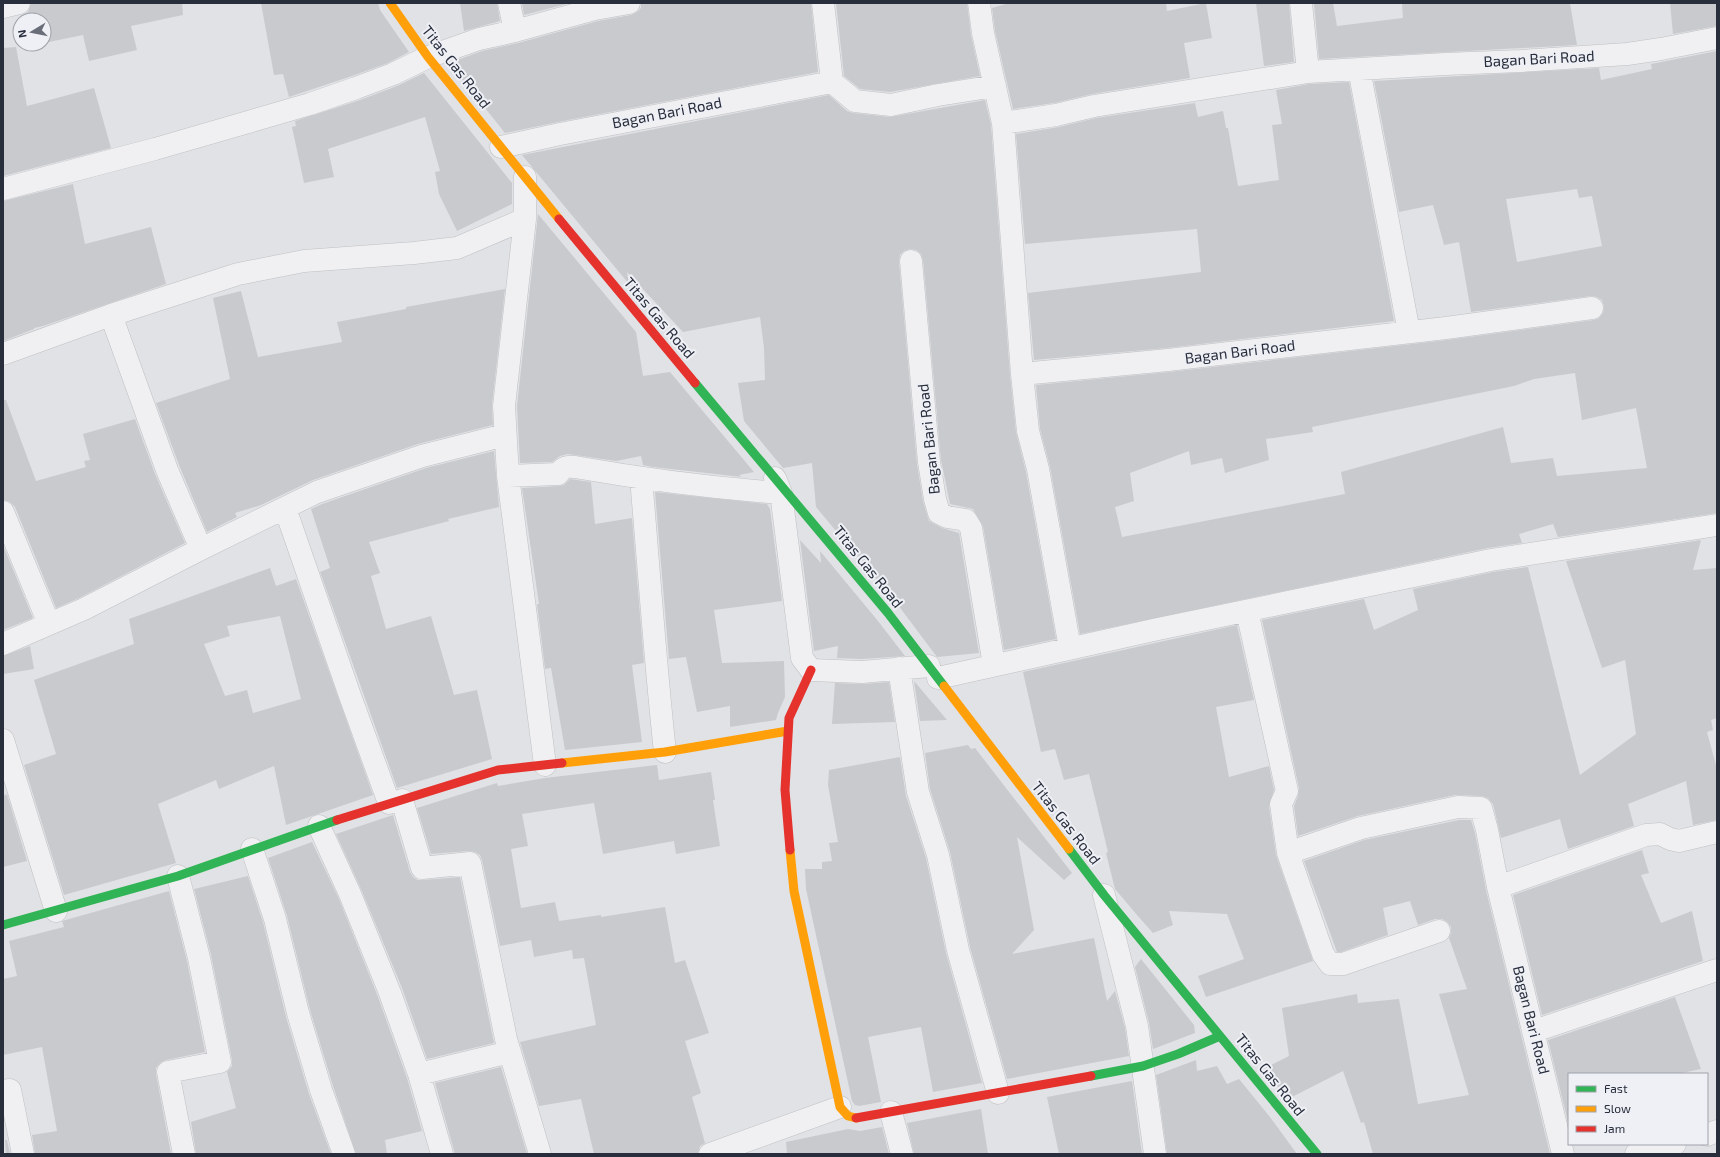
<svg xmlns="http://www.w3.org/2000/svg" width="1720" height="1157" font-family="'Exo 2',sans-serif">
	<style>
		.building { fill: #c9cace; fill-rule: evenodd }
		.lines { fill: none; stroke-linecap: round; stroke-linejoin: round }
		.street-casing { stroke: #bfc0c3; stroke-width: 23 }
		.street { stroke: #f0f0f2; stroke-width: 22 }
		.fast { stroke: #30b455; stroke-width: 9 }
		.slow { stroke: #ff9f0a; stroke-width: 9 }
		.jam { stroke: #e5322d; stroke-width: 9 }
		.labels { text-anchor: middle; stroke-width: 4; stroke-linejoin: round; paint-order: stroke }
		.street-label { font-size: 15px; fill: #292e3d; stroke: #eef0f5 }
	</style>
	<rect width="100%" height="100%" fill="#e1e2e5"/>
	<path class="building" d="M31,3h151l1,12 -52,11 6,24 -48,11 -6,-26 -39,8v-23h-24v-4l8,-4z
		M261,3h117l2,7 29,42 -21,11 -36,13 -63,21 -6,-23 -9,1z
		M460,3h37l3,18 -36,10z
		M522,3h48l-46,12z
		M641,3h170l7,69 -260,50 -53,11 -56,-70 33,-12 36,-8 80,-22 33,-6 6,-3 4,-4z
		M836,3h131l4,32 9,41 -90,16 -30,-3 -16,-13z
		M1009,3h157l1,8 39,-8 6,35 -28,5 6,35 -98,16 -38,9 -41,6 -18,-78 -3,-23z
		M1256,3h33l5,59 -30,4z
		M1314,3h19l4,23 66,-8 -1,-15h168l7,42 -258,14z
		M1670,3h47v23l-44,8z
		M16,47l11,59 67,-18 17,60 -108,28v-128z
		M1717,51v462l-159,24 -5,-13 -34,10 3,9 -34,5 -408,86 -30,-167 -10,-38 -4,-44 133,-13 278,-32 147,-20 5,-2 4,-5 1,-7 -2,-6 -5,-3 -6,-1 -120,16 -12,-70 -15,3 -11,-40 -34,7 -25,-131 225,-13 2,12 51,-11 -1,-5zM1577,189l2,9 13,-2 10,50 -85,16 -11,-63zM1575,373l7,47 54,-12 11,60 -90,8 -4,-18 -42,5 -8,-36 -162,45 4,22 -223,43 -7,-30 19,-6 -4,-28 59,-22 2,14 31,-7 3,15 44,-13 -3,-21 47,-7 -1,-5 202,-41 20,-7z
		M424,73l88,110v21l-55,27 -18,-37 -4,-22 5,-1 -15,-54 -97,32 6,28 -30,6 -12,-56 4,-1 -1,-5 65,-21 37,-14z
		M1349,82l45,239 -227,27 -133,12 -6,-67 173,-21 -4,-43 -172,15 -9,-110 43,-7 37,-9 99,-15 3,14 25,-6 3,17h2l10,58 41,-6 -7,-55 10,-1 -6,-34 33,-6z
		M829,95l18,16 6,2 37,4 95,-17 6,25 19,250 6,57 10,40 30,167 -52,11 -21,-124 -10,-17 -23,-5 -9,-44 -18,-200 -2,-6 -5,-4 -6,-1 -6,2 -4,4 -1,7 18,202 6,37 6,20 13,7 17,5 20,120 -42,4 -39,-52 -82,-98 -4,-44 -29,5 -39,-47 -6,-38 27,-3 -1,-32 -4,-31 -77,15 -56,-60 2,12 -107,-129z
		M73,184l12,60 66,-17 15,57 -123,42 -9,2v1l-31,12v-140z
		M538,214l98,118 7,44 27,-4 84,100 -15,3 3,2 -89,-10 -10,-2 -2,-9 -25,5 -48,-7 -8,2 -8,6 -32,1 -3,-57z
		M505,289l-13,116 1,20 -75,19 -105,36 -52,25 -26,8 2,4 -30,15 -28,-67 -23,-62 74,-24 -17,-81 28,-7 17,66 84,-15 -5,-20 69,-13v-2z
		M3,400h3l30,81 50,-14 -2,-6 6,-1 -7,-26 52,-15 20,55 30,69 -106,55 -23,10 -41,-101 -5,-5 -7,-2z
		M494,451l5,56 -51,12 1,2 -80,21 11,31 -9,3 15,53 45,-13 23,79 23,-5 15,69 -95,29 -77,-216 10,-4 -19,-59 11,-5 104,-36z
		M570,479l21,3 4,42 37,-6 12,145 -12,2 10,77 -77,8 -14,-82 -6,1 -8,-65h2l-17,-116 37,-2 5,-1z
		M655,492l112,12 3,5 12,92 -68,9 8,53 62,-2 1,36 -7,16 -2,7 -46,7v-21l-33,6 -11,-55 -17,2z
		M800,540l21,23 -1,-12 58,70 27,35 -43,3 -25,-1 1,-12 -24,5z
		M1701,540l-8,30 24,-2v150l-6,2 2,10 -6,2 10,37v51l-24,5 -7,-44 -58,23 6,22 -66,23 -8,-30 -59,19 -8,-34 -5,-6 -6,-2 -27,-1 -97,21 -60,20 -4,-30 4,-10 1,-8 -37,-168 102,-21 10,31 44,-20 -5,-21 80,-17 35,-5 52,208 56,-41 -11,-74 -23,8 -36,-107z
		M3,545l30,73 -30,12z
		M270,568l6,18 20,-7 77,216 -87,30 -12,-59 -55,23 -3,-9 -58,24 18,59 -112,32 -40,-130 32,-11 -22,-74 100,-36 -5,-25zM280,616l21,83 -48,14 -6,-23 -22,6 -21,-52 26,-8 -3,-10z
		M1237,625l17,75 -38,7 13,70 40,-11 5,24 -5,16 7,49 37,106 -107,36 -8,-21 46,-17 -17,-45 -58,-3 4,14 -20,8 -16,-18 -22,-26 -9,-36 2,-1 -19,-78 -25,6 -9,-31 -14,3 -18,-80z
		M30,646l4,23 -31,5v-18z
		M914,681l33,39 -27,1z
		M889,682l6,40 -63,2 3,-41 28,1z
		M968,745l3,4 4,-1 97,125 -8,7 -47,-43 17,93 -22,24 82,-16 13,63 8,-10 10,37 4,28 -122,23 -37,-132 -20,-95 -20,-63 -5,-36z
		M900,757l6,39 20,62 20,95 36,130 -49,9 -12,-65 -53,10 13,65 -22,4 -4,-1 -3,-4 -46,-212 -1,-20h17v-7l10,-1 -3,-18 9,-1 -10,-57 1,-15z
		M657,765l2,15 52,-8 4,28h-2l7,46 -44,8 -2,-13 -71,13 -9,-51 -72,11 6,32 -17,3 10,59 34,-6 4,19 42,-6v2l64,-10 10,56 10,-3 24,73 -24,8 16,52 -9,4 13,46 -5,3 -2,8h-104l-13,-55 -42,7 -19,-64 76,-17 -12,-67 -11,1 -1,-9 -38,7 -3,-17 -31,6 -18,-86 -2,-5 -5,-3 -6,-1 -38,3 -14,-46 80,-25 1,3 47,-8z
		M7,794l20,67 -24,6v-71z
		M393,815l17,57 3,5 5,3h5l37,-3 34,166 -67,16 -25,-71 -41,-99 -25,-55z
		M1459,820h12l4,13 11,57 64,264h-177l-9,-32 -3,1 -18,-52 -55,28 -25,-30 26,-13 -7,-48 75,-14 1,9 41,-4 19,105 51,-9 -30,-101 28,-5 -18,-51 2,-5v-6l-4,-5 -5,-3h-7l-17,6 -8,-24 -27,7 5,27 -47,17h-4l-33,-91 60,-21z
		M312,842l27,57 39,98 29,81 15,53 -37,9 2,14h-31l-23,-68 -23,-76 -23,-94 -19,-58z
		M1642,850l7,23 -8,2 20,48 31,-12 11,50 -161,54 -29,-120z
		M248,876l15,46 23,95 23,77 22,60h-135l-5,-32 45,-14 -9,-36 5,-6v-6l-21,-105 -17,-66z
		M169,891l18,70 18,91 -39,8 -6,3 -4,5v6l15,80h-136l-3,-19 25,-4 -15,-84 -39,8v-76l14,-3 -8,-35 55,-14 -2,-6z
		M1141,959l53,66 1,8 -42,16 -4,-26 -14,-56z
		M1675,997l26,72 -24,5h-108v52l-21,-86z
		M1196,1060l1,11 20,-5 10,18 12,-5 31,38 27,37h-130l-11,-79z
		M501,1067l26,87h-72l-20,-71z
		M1132,1081l10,73h-83l-12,-57z
		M981,1109l7,45h-74l-7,-31z
		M882,1127l7,27h-102l-1,-12 62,-13 12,2z
		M5,1140h2l3,14h-4z"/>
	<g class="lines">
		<defs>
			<path id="street" d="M509,3l6,28
				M823,3l9,79
				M979,3l4,30 20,90 19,251 6,57 10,38 32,179
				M1301,3l7,69 137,-8 76,-3 106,-7 34,-5 56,-11
				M3,7l16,-4
				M1359,69l50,263
				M1003,123l53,-8 38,-9 214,-34
				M501,147l59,-13 272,-52 23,19 36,4 47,-10 57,-9
				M525,177v42l-21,187 4,70 37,289
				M3,189l152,-40 155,-45 46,-16 37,-14 35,-17 51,-18 36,-8 80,-22 34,-6
				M911,261l18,201 6,37 4,14 8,4 19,3 5,8 23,137
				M111,315l56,155 34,79
				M3,354l108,-39 127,-41 66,-13 110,-8 43,-5 68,-29
				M1022,374l146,-14 278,-32 146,-20
				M508,476l50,-2c5,-7 9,-8 17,-7 68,12 136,21 206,26
				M641,478c8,92 14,183 24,274
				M775,478l6,15 21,165 9,12 51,2 67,-6
				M285,508l64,185 40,110
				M3,512l46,112
				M1247,611l40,180 -6,13 7,49 35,101 7,10h13l96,-33
				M3,644l81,-35 117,-60 116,-57 105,-36 83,-21
				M899,668l19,124 20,63 20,95 40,143
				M938,678l220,-49 333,-69 226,-35
				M3,740l53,171
				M402,800l20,68 48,-5 36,176 34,115
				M319,826l31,68 40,99 29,81 91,-22
				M252,849l23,70 23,94 23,77 23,64
				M1288,853l73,-25 97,-21 23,1 6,22 11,57 65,267
				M178,876l21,82 21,104 -52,10 16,82
				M1498,887l148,-52 14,-1 10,5 9,2 38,-9
				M1104,895l33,131 18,128
				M1534,1031l183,-61
				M419,1074l23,80
				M3,1091l7,-1 13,64
				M891,1112l11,42
				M1707,1135l10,-4
				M710,1154l130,-47
				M1636,1154l39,-10"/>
		</defs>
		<use href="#street" class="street-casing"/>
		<use href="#street" class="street"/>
		<path class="fast" d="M695,383l193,230 56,73
			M1069,849l35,46 213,259
			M3,925l175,-49 159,-56
			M1091,1076l52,-10 35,-12 42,-18"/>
		<path class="slow" d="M390,3l38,54 131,162
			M944,686l125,163
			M562,763l103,-11 123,-21
			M790,850l4,41 46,216 8,9 8,2"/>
		<path class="jam" d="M559,219l136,164
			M337,820l161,-50 64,-7
			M790,850l-5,-60 4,-72 22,-48
			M856,1118l235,-42"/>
	</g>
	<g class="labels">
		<g class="street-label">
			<text transform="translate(1539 59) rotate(-3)" y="5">Bagan Bari Road</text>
			<text transform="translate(456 67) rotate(52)" y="5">Titas Gas Road</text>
			<text transform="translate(667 113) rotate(-11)" y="5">Bagan Bari Road</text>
			<text transform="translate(659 318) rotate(50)" y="5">Titas Gas Road</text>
			<text transform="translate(1240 352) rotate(-7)" y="5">Bagan Bari Road</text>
			<text transform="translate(929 439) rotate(-96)" y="5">Bagan Bari Road</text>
			<text transform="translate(868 567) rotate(51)" y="5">Titas Gas Road</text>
			<text transform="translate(1066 823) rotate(52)" y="5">Titas Gas Road</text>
			<text transform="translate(1531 1020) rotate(76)" y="5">Bagan Bari Road</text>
			<text transform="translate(1270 1075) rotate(51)" y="5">Titas Gas Road</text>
		</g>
	</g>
	<rect width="1720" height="1157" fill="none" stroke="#292e3d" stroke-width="8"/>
	<rect x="1568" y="1073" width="140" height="72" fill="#eef0f5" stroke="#9fa2ab"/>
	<rect x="1576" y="1086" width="20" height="6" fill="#30b455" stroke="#9fa2ab"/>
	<text x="1604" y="1093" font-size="12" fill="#292e3d">Fast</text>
	<rect x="1576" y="1106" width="20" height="6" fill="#ff9f0a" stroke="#9fa2ab"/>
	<text x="1604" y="1113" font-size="12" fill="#292e3d">Slow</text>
	<rect x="1576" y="1126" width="20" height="6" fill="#e5322d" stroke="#9fa2ab"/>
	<text x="1604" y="1133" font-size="12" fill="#292e3d">Jam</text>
	<g transform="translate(32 32) rotate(260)"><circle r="19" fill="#eef0f5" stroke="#9fa2ab"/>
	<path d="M0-3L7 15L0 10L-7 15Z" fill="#696d78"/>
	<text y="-6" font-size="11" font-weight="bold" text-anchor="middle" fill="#292e3d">N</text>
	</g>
</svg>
